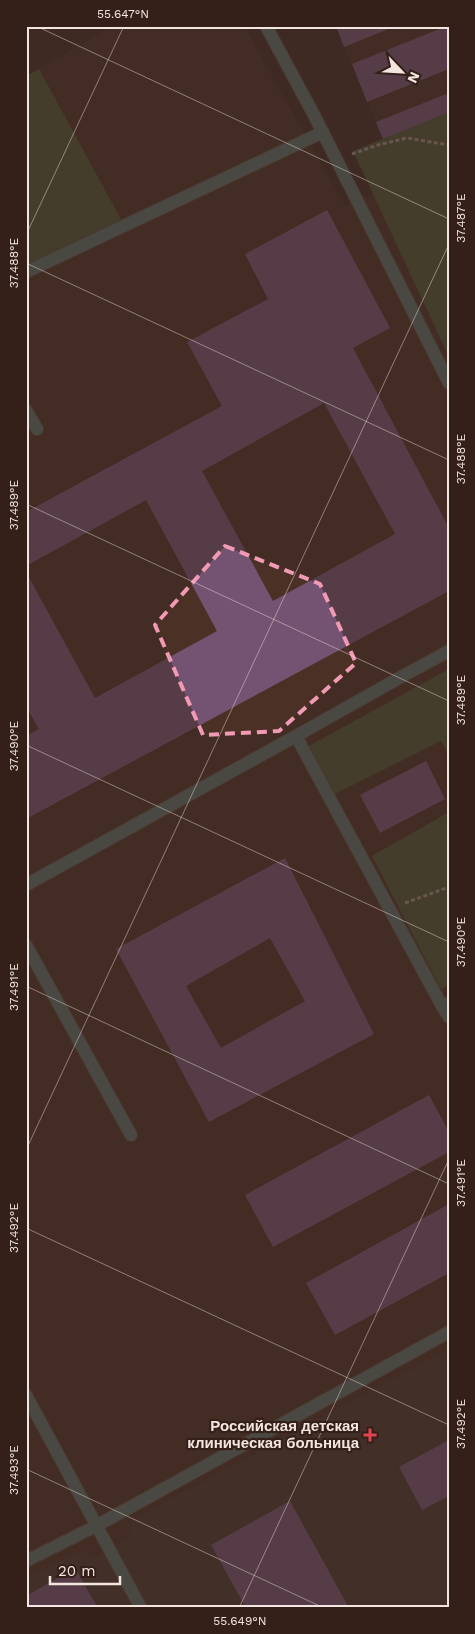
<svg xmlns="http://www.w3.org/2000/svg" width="475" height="1634" font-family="'Work Sans',sans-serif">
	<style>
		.built { fill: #4b3026 }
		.medical { fill: #48362e }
		.green { fill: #4d5439 }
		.building { fill: #745372; fill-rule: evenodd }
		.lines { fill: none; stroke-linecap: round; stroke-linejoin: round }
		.minor-casing { stroke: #5b4840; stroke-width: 14 }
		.path { stroke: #9b8a83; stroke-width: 3; stroke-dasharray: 4 2.5; stroke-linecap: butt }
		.minor { stroke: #576e69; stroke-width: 12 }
		.marked { fill: none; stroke: #f19ab4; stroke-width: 4; stroke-dasharray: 10 6; stroke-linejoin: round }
		.ticks { fill: none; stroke: #f3e5e0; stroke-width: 1; stroke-opacity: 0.45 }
		.health-dot { fill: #e0444e; stroke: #342019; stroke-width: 2 }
		.labels { text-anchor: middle; stroke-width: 4.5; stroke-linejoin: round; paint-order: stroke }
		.poi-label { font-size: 15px; font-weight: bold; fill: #f3e5e0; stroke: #342019; text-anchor: end }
		.neatline { fill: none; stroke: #f3e5e0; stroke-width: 2 }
		.ticks-label { font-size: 12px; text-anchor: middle; fill: #f3e5e0 }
	</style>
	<rect width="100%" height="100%" fill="#3e2a22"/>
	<path class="built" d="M113,26h131l101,180 28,-13 76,164v312l-142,78 26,48 108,-55 8,15v57l-76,44 68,133 8,-4v364l-316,171 -3,19 -39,20 -11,-9 -54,29v-1503z
		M336,26h113v86l-66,27z"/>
	<path class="medical" d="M449,1349v259h-423v-29l55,-29 10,9 39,-20 2,-19z"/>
	<path class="green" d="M39,69l84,154 -97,51v-198z
		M449,112v245l-96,-206z
		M449,669v86l-8,-14 -108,54 -26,-48z
		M449,812v173l-8,4 -69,-133z"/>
	<path class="building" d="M336,26h60l-52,21z
		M447,26h2v43l-82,33 -15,-38z
		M449,93v19l-66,27 -7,-17z
		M327,210l63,118 -37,20 96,180v63l-423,228v-83l13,-7 -13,-23v-134l69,126 122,-67 -71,-131 -120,66v-54l196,-106 -35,-64 81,-43 -23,-45zM324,403l71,131 -122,67 -71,-130z
		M426,761l19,38 -65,34 -20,-38z
		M285,858l89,176 -165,88 -93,-173zM270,938l35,63 -84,47 -35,-62z
		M429,1095l20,37v20l-176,95 -28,-52z
		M449,1204v69l-114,62 -29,-52z
		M449,1440v56l-27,14 -23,-43z
		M290,1501l59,107h-103l-35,-63z
		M75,1568l23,40h-72v-12z"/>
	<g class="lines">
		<defs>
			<path id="minor" d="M266,26l48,89 135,268
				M26,272l297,-140
				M26,410l11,19
				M26,885l270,-149
				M26,945l105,190
				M449,1003l-7,3 7,11
				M442,1006l-146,-270 112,-63 41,-22
				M26,1395l115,213
				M26,1561l70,-35 353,-194"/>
		</defs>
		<use href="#minor" class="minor-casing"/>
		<path class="path" d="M352,154l26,-9 29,-7 42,7
			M405,903l44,-16"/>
		<use href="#minor" class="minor"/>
	</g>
	<path d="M0 0H475V1634H0ZM225,546l95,38 36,79 -77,68 -76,4 -48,-110z" fill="#3e2a22" fill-opacity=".55" fill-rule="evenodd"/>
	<path class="marked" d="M225,546l95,38 36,79 -77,68 -76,4 -48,-110z"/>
	<path class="ticks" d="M36,26l413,193M26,235l98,-209M26,263l423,197M26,504l423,197M26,745l423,197M26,986l423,198M26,1150l423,-906M26,1228l423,197M26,1469l298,139M239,1608l210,-449"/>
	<path class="health-dot" d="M367.5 1427.5h5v5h5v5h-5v5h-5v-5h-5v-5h5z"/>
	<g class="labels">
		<g class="poi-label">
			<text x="359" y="1431">Российская детская<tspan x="359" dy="17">клиническая больница</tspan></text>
		</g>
	</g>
	<rect width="475" height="1634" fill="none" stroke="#342019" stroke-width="55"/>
	<g transform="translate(402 72) rotate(115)" stroke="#342019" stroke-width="4" paint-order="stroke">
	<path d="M0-4L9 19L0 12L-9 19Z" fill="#f3e5e0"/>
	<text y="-8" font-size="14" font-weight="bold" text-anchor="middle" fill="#f3e5e0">N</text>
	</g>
	<path d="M50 1576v8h70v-8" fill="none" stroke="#f3e5e0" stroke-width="2.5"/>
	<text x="58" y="1576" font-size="15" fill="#f3e5e0" stroke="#342019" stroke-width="4" paint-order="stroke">20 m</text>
	<rect x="28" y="28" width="420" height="1578" class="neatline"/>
	<g class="ticks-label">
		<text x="123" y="18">55.647°N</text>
		<text transform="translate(461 218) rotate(-90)" y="4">37.487°E</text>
		<text transform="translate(14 263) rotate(-90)" y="4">37.488°E</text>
		<text transform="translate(461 459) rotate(-90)" y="4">37.488°E</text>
		<text transform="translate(14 505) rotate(-90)" y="4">37.489°E</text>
		<text transform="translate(461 700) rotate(-90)" y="4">37.489°E</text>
		<text transform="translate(14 746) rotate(-90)" y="4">37.490°E</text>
		<text transform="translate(461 942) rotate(-90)" y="4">37.490°E</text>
		<text transform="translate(14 987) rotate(-90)" y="4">37.491°E</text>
		<text transform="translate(461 1183) rotate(-90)" y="4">37.491°E</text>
		<text transform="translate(14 1228) rotate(-90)" y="4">37.492°E</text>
		<text transform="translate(461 1424) rotate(-90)" y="4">37.492°E</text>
		<text transform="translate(14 1470) rotate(-90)" y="4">37.493°E</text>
		<text x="240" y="1625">55.649°N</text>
	</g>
</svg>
